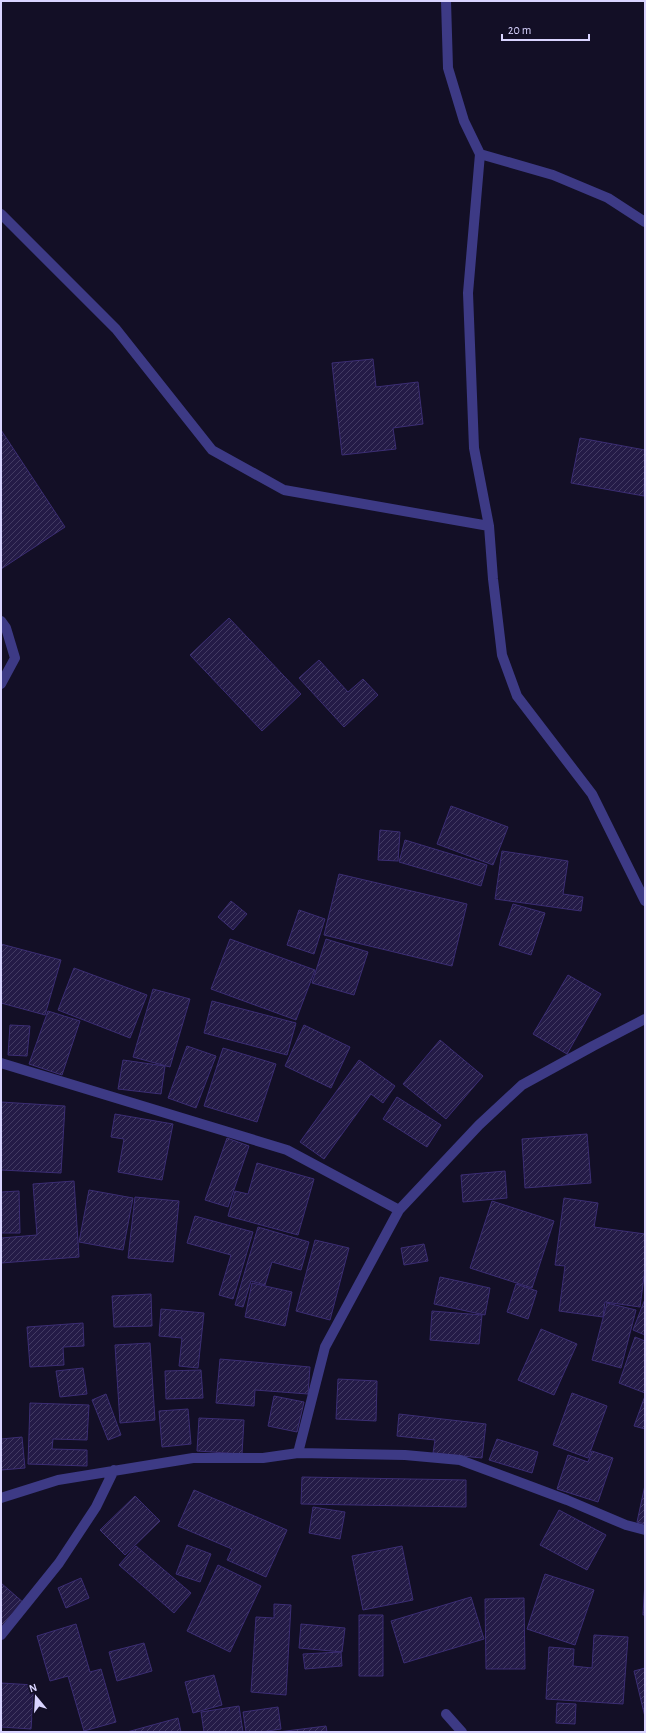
<svg xmlns="http://www.w3.org/2000/svg" width="646" height="1733" font-family="'Alegreya Sans',sans-serif">
	<style>
		.building { fill: url(#building-hatch); stroke: #3b2d73 }
		.lines { fill: none; stroke-linecap: round; stroke-linejoin: round }
		.minor { stroke: #3d3a85; stroke-width: 10 }
	</style>
	<defs>
		<pattern id="building-hatch" width="6" height="6" patternUnits="userSpaceOnUse"><rect width="6" height="6" fill="#241b47"/><path d="M-1 1l2-2M0 6l6-6M5 7l2-2" fill="none" stroke="#433b63"/></pattern>
	</defs>
	<rect width="100%" height="100%" fill="#130f26"/>
	<path class="building" d="M373,359l3,28 42,-5 5,42 -30,4 3,21 -54,6 -10,-92z
		M1,430l64,97 -64,42z
		M580,438l65,12 -1,46 -73,-13z
		M229,618l72,76 -39,37 -72,-76z
		M319,660l29,32 15,-13 15,16 -34,32 -45,-49z
		M451,806l57,21 -15,38 -56,-21z
		M380,830l20,2 -2,29 -20,-1z
		M405,840l82,25 -6,21 -82,-24z
		M502,851l66,10 -5,33 20,3 -2,14 -86,-12z
		M339,874l128,30 -15,62 -128,-31z
		M231,901l16,13 -14,16 -15,-13z
		M513,904l32,9 -14,42 -32,-10z
		M299,910l26,9 -11,35 -27,-9z
		M230,939l85,31 -19,50 -85,-31z
		M326,939l42,13 -14,43 -42,-12z
		M1,944l60,16 -16,55 -44,-12z
		M74,968l73,27 -17,43 -72,-28z
		M568,975l33,19 -34,60 -34,-20z
		M153,989l37,10 -20,68 -37,-10z
		M212,1001l84,22 -9,32 -83,-22z
		M48,1011l32,10 -18,54 -33,-11z
		M10,1025l20,1 -3,30 -19,-1z
		M304,1025l46,22 -19,41 -46,-22z
		M440,1040l43,36 -37,43 -43,-35z
		M187,1046l29,10 -20,52 -28,-10z
		M223,1048l53,16 -19,58 -53,-16z
		M123,1060l42,6 -4,28 -43,-5z
		M359,1060l36,26 -12,17 -12,-9 -47,65 -24,-17z
		M397,1097l44,28 -14,22 -44,-28z
		M1,1102l64,4 -4,67 -60,-3z
		M115,1114l58,10 -11,56 -44,-8 6,-33 -13,-2z
		M587,1134l4,49 -66,5 -3,-49z
		M227,1138l22,8 -21,61 -23,-7z
		M257,1163l57,16 -16,56 -70,-19 7,-25 13,3z
		M505,1171l2,27 -44,4 -2,-27z
		M74,1181l5,76 -78,6v-25l36,-3 -4,-51z
		M89,1190l44,8 -10,52 -44,-8z
		M19,1191l1,42h-19v-41z
		M135,1197l44,4 -6,61 -45,-4z
		M564,1198l34,5 -4,24 51,7v35l-5,38 -35,-5 -2,15 -44,-6 6,-45 -10,-1z
		M492,1201l62,20 -22,67 -62,-20z
		M195,1216l58,16 -20,67 -14,-4 12,-40 -44,-12z
		M258,1227l51,15 -8,28 -29,-8 -7,23 -14,-4 -8,26 -8,-2z
		M315,1240l34,8 -19,72 -34,-9z
		M424,1244l4,17 -24,4 -3,-17z
		M440,1277l50,11 -5,27 -51,-11z
		M252,1283l40,9 -7,34 -40,-9z
		M516,1284l21,7 -9,28 -21,-7z
		M151,1294l1,32 -38,1 -2,-31z
		M645,1299v36l-12,-5z
		M607,1303l29,7 -15,58 -29,-8z
		M161,1309l43,4 -6,55 -19,-2 3,-28 -23,-2z
		M432,1311l50,4 -3,29 -49,-4z
		M83,1323l1,23 -21,1 1,18 -34,2 -3,-40z
		M541,1329l36,15 -23,51 -36,-15z
		M635,1337l10,4v52l-26,-10z
		M150,1343l5,77 -35,3 -5,-78z
		M220,1359l90,8 -2,27 -53,-4 -1,16 -38,-3z
		M83,1368l4,26 -27,3 -4,-26z
		M201,1370l2,28 -37,1 -1,-28z
		M338,1379l39,2 -1,40 -40,-2z
		M572,1393l35,13 -19,52 -35,-13z
		M106,1394l15,41 -13,5 -16,-40z
		M274,1396l30,6 -7,30 -29,-6z
		M645,1396v33l-11,-3z
		M30,1403l59,2 -2,35 -34,-1 -1,10 35,1v16l-59,-2z
		M188,1409l3,35 -29,3 -3,-36z
		M399,1414l87,10 -4,34 -49,-5 2,-13 -38,-4z
		M199,1418l45,2 -2,34 -45,-3z
		M22,1437l3,31 -24,2v-31z
		M497,1439l41,13 -6,21 -43,-13z
		M592,1451l21,7 -15,44 -41,-13 11,-34 20,7z
		M302,1477l164,3v27l-165,-3z
		M645,1485v39l-8,-2z
		M194,1490l93,40 -21,47 -39,-17 5,-11 -54,-23z
		M135,1496l25,25 -35,34 -25,-25z
		M313,1507l32,5 -5,27 -31,-6z
		M559,1510l47,25 -19,35 -47,-25z
		M187,1545l24,9 -11,28 -24,-8z
		M136,1546l55,47 -17,20 -55,-48z
		M402,1546l11,54 -50,10 -11,-54z
		M218,1565l43,21 -31,66 -43,-21z
		M545,1574l49,16 -19,55 -48,-16z
		M81,1578l8,20 -23,10 -8,-20z
		M645,1581v34h-2z
		M1,1583l24,21 -24,28z
		M471,1597l13,42 -80,24 -13,-42z
		M524,1598l1,71h-39l-1,-70z
		M274,1604l17,1 -5,90 -35,-3 5,-75 18,1z
		M359,1615h24v61h-24z
		M76,1624l14,48 11,-3 15,53 -32,9 -16,-55 -18,5 -13,-45z
		M301,1624l44,4 -3,24 -43,-4z
		M594,1635l34,2 -5,67 -77,-5 3,-52 25,2 -1,17 19,2z
		M144,1643l8,28 -35,10 -8,-29z
		M341,1652l1,14 -37,3 -2,-15z
		M645,1668v49l-11,-46z
		M214,1675l8,30 -29,8 -8,-31z
		M1,1683l33,2 -3,44 -30,-2z
		M557,1703l19,1 -1,20 -19,-1z
		M239,1706l4,26h-39l-3,-20z
		M278,1707l3,22 -20,3h-15l-3,-20z
		M178,1718l3,14h-54z
		M326,1726l1,6h-49z"/>
	<g class="lines">
		<path class="minor" d="M446,1l2,67 16,53 16,33 -12,139 6,155 15,78 4,53 9,76 15,41 75,98 53,107
			M480,154l73,21 55,23 37,24
			M1,214l115,115 96,121 72,40 205,36
			M1,621l5,7 9,30 -14,26
			M1,1063l286,87 112,60
			M298,1453l27,-106 74,-137 80,-85 43,-40 71,-39 52,-27
			M1,1498l57,-18 135,-22h70l35,-5 107,2 55,5 107,40 59,25 19,5
			M1,1635l58,-72 37,-56 18,-37
			M446,1714l16,18"/>
	</g>
	<rect width="646" height="1733" fill="none" stroke="#d9d4ff" stroke-width="4"/>
	<g transform="translate(36 1697) rotate(342)" stroke="#130f26" stroke-width="3" paint-order="stroke">
	<path d="M0-3L7 15L0 10L-7 15Z" fill="#d9d4ff"/>
	<text y="-6" font-size="11" font-weight="bold" text-anchor="middle" fill="#d9d4ff">N</text>
	</g>
	<path d="M502 34v6h87v-6" fill="none" stroke="#d9d4ff" stroke-width="2"/>
	<text x="508" y="34" font-size="12" fill="#d9d4ff" stroke="#130f26" stroke-width="3" paint-order="stroke">20 m</text>
</svg>
